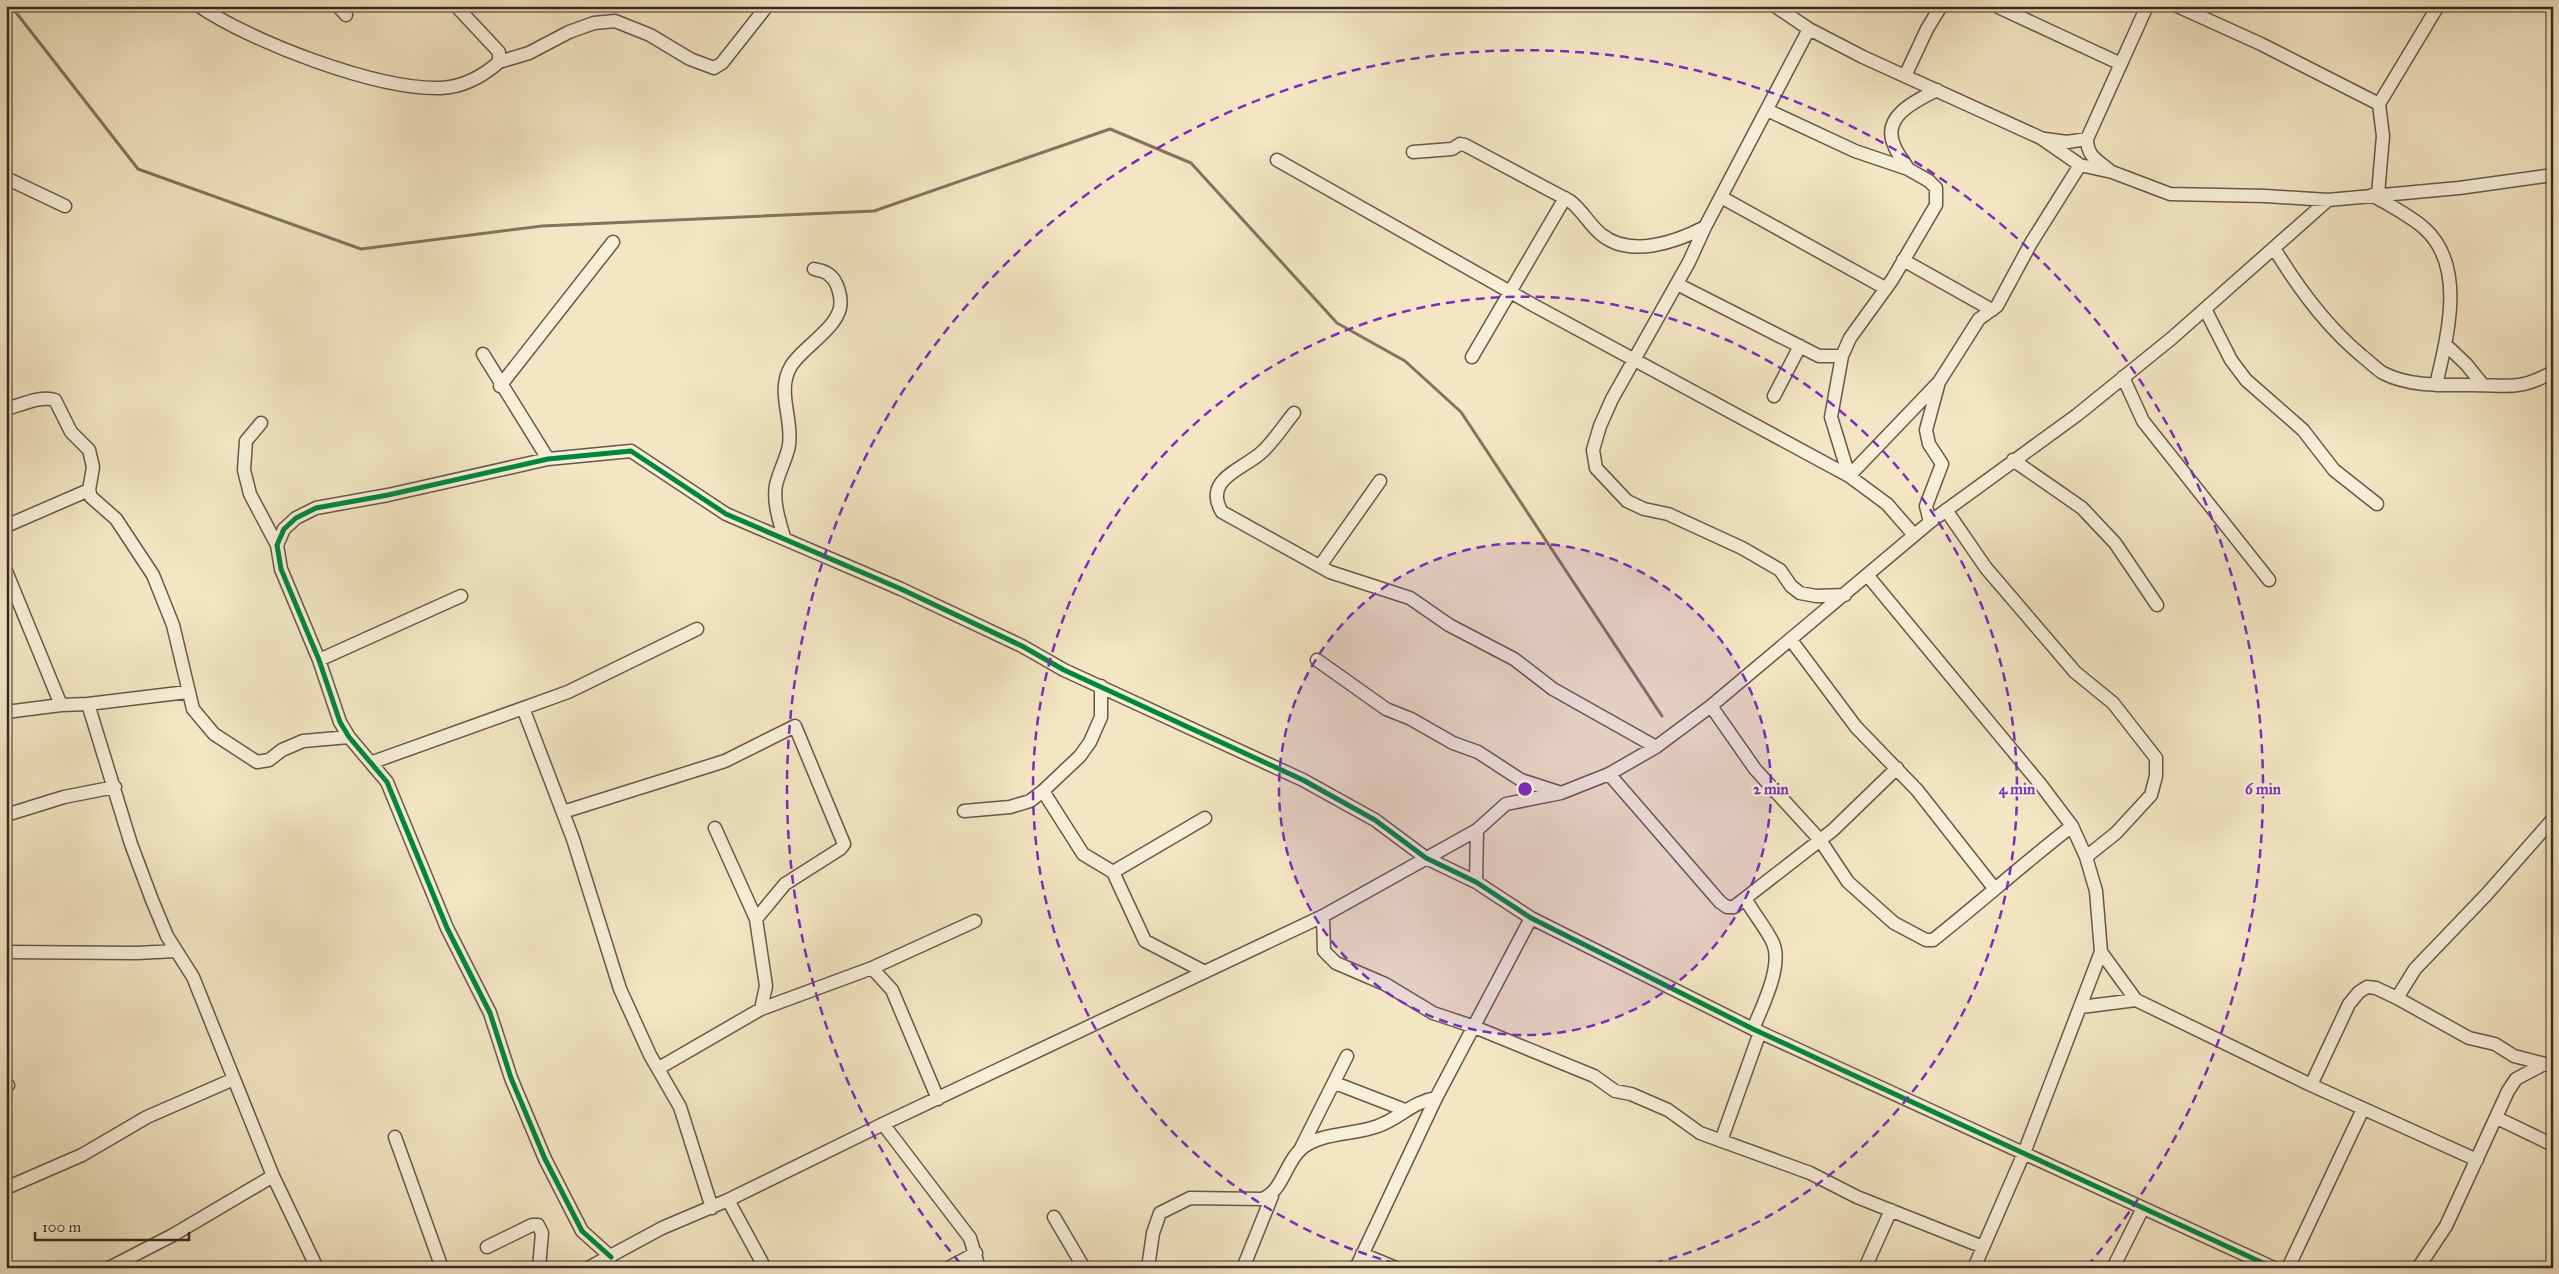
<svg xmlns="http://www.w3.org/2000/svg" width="2559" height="1274" font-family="'IM FELL Great Primer',serif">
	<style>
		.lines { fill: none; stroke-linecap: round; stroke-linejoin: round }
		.stream { stroke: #827360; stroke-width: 3 }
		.minor-casing { stroke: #675848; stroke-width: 15 }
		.minor { stroke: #f8efd9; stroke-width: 12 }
		.cycleway-casing { stroke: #f8efd9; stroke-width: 8 }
		.cycleway { stroke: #00873e; stroke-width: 5 }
		.ring { fill: none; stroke: #7b2cbf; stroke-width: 2.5; stroke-dasharray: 9 6 }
		.centre { fill: #7b2cbf; stroke: #f8efd9; stroke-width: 2.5 }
		.ring-label { font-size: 15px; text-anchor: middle; font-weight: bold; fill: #7b2cbf; stroke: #f8efd9; stroke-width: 4.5; stroke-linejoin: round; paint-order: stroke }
	</style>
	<rect width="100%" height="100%" fill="#f4e6c4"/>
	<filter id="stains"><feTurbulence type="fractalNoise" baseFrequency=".004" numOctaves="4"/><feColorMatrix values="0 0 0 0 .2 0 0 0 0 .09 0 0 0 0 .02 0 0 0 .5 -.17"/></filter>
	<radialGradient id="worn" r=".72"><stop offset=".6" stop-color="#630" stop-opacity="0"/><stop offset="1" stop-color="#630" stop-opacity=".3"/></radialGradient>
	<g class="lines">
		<path class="stream" d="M11,6l127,163 223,80 181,-23 332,-15 236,-82 81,34 146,160 68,38 56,51 201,304"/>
		<defs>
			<path id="minor" d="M199,6c53,36 178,84 242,82 22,-1 42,-12 58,-26v-10l-43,-46
				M338,6l8,9
				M1775,6l34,23 54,28 178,81 39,27 32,7 58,22 96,2 62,4 131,-12 94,-13
				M1996,6l125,58
				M2177,6l84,38 118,60 4,32 -5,58
				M1809,29l-104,198 -16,35 -77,137 -12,27 -7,24 3,18 31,33 17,8 24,5 74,34 38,22 11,16 9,7 16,3 29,-1
				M499,62l30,-9 40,-21 25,-9 21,-2 35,14 40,24 24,9 8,-5 45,-57
				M1905,76l22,-47 14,-23
				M2379,104l59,-98
				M1767,110l88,41 53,18 21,12 7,7v17l-44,75 -42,58 -8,18 -11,61 18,59 38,28 27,31
				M2045,139l22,3 20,-3
				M1413,152l39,-3 8,-5 5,1 105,56c13,10 20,25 32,34 29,23 74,7 103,-8
				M1277,160l258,146 314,170 90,-94
				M1908,169c-4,-8 -11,-15 -14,-24 -13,-29 23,-45 43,-55
				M2108,169c-12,-9 -21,-14 -21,-30l60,-133
				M6,178l59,28
				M2372,195c17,10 37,20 52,33 43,38 23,109 12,157
				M1721,197l164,91
				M2274,248c24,40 52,78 88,108 7,5 14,13 21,17 27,14 61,12 89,12 37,0 46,6 81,-13
				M1903,260l89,50
				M1677,284l142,72h23
				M2205,309l26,51 15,20 57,50 31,40 43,34
				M2445,344l21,20 17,21
				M483,354l65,105
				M1472,357l93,-159
				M2123,377l20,44 126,159
				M500,386l113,-144
				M1774,396l26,-50
				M6,409c15,-4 35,-14 49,-9l16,32 18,18 4,17 -4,23 2,7 25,22 37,56 20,50 20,84 21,25 43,28 12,-2 13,-10 21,-9 46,-4
				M1294,413c-10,12 -20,28 -32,39 -18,17 -60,27 -40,60l108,60 80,26 39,27 65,34 39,30 103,58
				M261,423l-15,18 -2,29 6,24 27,51
				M2013,460l69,48 33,35 42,62
				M1946,510l40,58 89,104 38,31 43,55v18l-5,19 -35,38 -30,24
				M1930,522l-4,-16 16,-42 -13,-20 -3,-14 13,-48 40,-63 18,-13 34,-63 49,-78
				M6,526l83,-36
				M784,537c-5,-17 -11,-35 -8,-52 3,-14 11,-27 13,-40 4,-27 -13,-54 2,-79 11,-18 44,-36 49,-58 2,-10 -2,-28 -12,-34 -3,-3 -10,-4 -14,-5
				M1320,566l60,-85
				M6,571l55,134
				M1868,576l173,209 31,41 14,31 10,34 5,61 -77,201 -50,115
				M1791,640l65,87 61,63 77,98
				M319,660l142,-64
				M1317,660l69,49 25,10 42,24 25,9 43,28 37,12
				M88,704l99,-12
				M1711,706l44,63 65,71 28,42 46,41 32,17h7c47,-37 91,-77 139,-114
				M523,708l50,131 47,150 30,66 30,52 32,101
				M6,712l55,-7 27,-1 43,140 21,56 15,36 26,41 80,199 44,92
				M373,762l195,-70 129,-63
				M1609,774l111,128 7,5h7l99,-77 64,-62
				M1043,791l40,63 30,18 32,69 60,31
				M964,811l46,-4 20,-6 13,-10 37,-35 10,-14 11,-25v-31
				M563,812l162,-51 70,-35 49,118 -4,5 -55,35 -29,35
				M6,815l58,-18 51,-10
				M715,828l41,91 10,67 -5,23
				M1113,872l92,-54
				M1476,882l1,-52
				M1746,900c8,14 20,28 27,43 10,23 -11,64 -20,86
				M1323,916l1,35 12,12 49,21 48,29 39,13 122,50 21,15 16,3 37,16 32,23 110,40 47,24 126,50
				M6,952l130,1 40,-2
				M2101,952l35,48 175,85 166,75
				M872,968l103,-47
				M2397,998l18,-29 71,-74 67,-76
				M2081,1007l55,-7
				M659,1068l102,-59 111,-41 20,22 46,109
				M1335,1083l70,27
				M2311,1085l38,-81 10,-12 8,-5 9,1 21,10 72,40 26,6 19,12 39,10
				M6,1086l2,-1
				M2497,1118l56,27
				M883,1124l87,114 9,30
				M395,1137l47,131
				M1721,1141l39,-109
				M1301,1148l46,-92
				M6,1188l76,-33 65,-38 87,-38
				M728,1200l37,68
				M1054,1217l30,51
				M487,1247l45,-22h6l4,8 -3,35
				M1362,1254l34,14
				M611,1257l-29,-26 -37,-72 -34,-81 -21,-65 -43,-85 -60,-146 -38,-45 -9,-15 -21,-62 -38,-91 -4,-24 7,-16 12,-11 20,-10 72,-13 160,-36 83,-8 95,63 175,75 121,57 42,24 239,110 72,40 51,38 50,24 55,36 222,111 521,239
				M109,1268l64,-33 100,-59
				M588,1268l74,-40 66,-28 155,-76 440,-208 154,-86 29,-26 55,-11 48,-19 47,-27 55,-41 219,-184 147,-107 95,-77 156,-138
				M948,1268l28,-15
				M1148,1268l5,-35 7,-20 30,-15 72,1c21,-8 23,-36 39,-50 19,-17 54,-14 77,-23 22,-8 34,-24 58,-28
				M1243,1268l29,-72
				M1356,1268l80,-170 95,-180
				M1865,1268l26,-58
				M2113,1268l30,-60
				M2288,1268l75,-159
				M2418,1268l28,-42 62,-135 8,-12 28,-15"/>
		</defs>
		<use href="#minor" class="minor-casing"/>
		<use href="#minor" class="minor"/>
		<defs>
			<path id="cycleway" d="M611,1257l-29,-26 -37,-72 -34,-81 -21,-65 -43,-85 -60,-146 -38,-45 -9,-15 -21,-62 -38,-91 -4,-24 7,-16 12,-11 20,-10 72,-13 160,-36 83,-8 95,63 175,75 121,57 42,24 239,110 72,40 51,38 50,24 55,36 222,111 521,239"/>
		</defs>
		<use href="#cycleway" class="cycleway-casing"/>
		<use href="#cycleway" class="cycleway"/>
	</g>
	<circle cx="1525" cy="789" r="246" fill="#7b2cbf" fill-opacity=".12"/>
	<g class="ring">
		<circle cx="1525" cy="789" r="246"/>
		<path d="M1410 1267A492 492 0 1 1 1640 1267"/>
		<path d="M960 1263A738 738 0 1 1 2090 1263"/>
	</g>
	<circle cx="1525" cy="789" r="8" class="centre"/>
	<g class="ring-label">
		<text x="1771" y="794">2 min</text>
		<text x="2017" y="794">4 min</text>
		<text x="2263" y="794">6 min</text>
	</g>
	<rect width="2559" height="1274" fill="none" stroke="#f4e6c4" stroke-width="25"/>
	<rect x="8" y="8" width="2544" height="1259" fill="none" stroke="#38281f" stroke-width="2.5"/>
	<rect x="12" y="12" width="2534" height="1249" fill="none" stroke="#38281f"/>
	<path d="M35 1232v8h154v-8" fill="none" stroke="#38281f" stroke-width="2.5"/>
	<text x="42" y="1232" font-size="15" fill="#38281f" stroke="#f8efd9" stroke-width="4" paint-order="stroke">100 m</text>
	<rect width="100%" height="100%" filter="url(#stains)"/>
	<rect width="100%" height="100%" fill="url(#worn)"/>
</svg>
